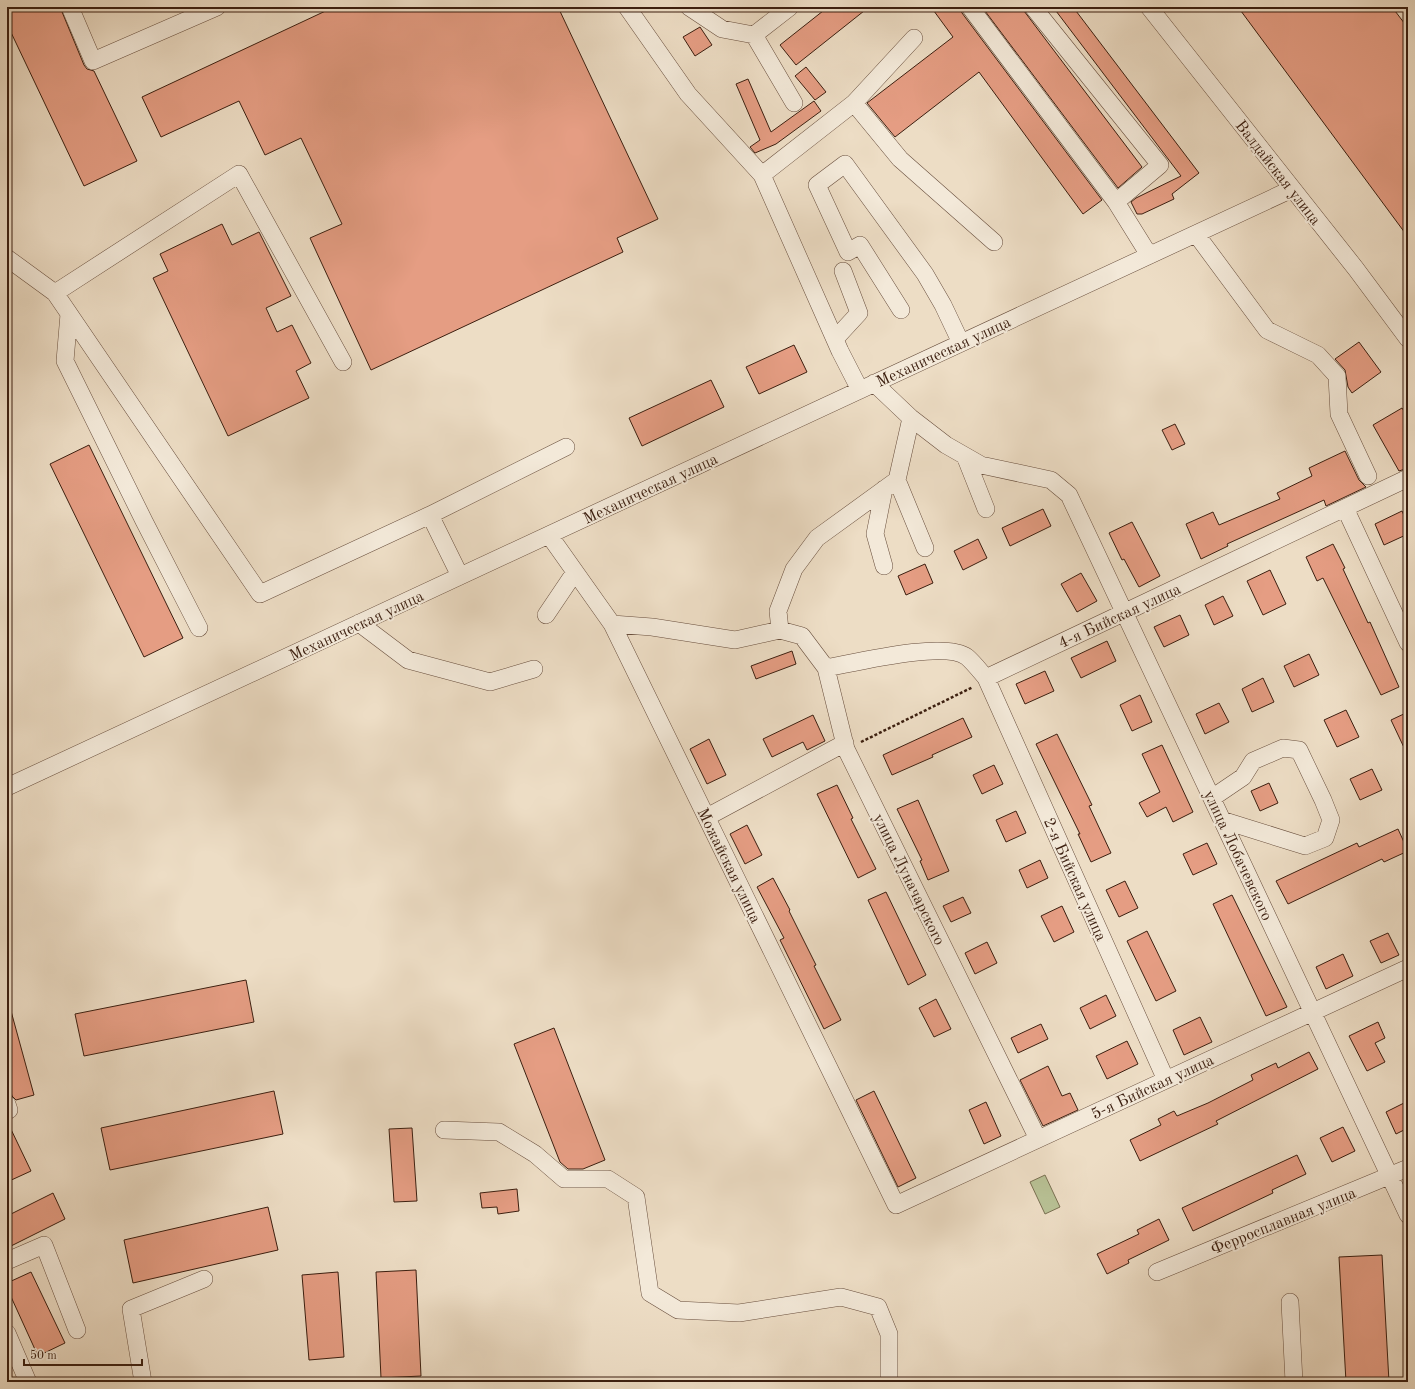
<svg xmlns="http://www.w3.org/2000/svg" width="1415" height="1389" font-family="'Old Standard TT',serif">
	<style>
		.green { fill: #b8c195; stroke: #7a7052 }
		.building { fill: #e59d83; stroke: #3c1f10 }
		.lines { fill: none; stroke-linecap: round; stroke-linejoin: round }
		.minor-casing { stroke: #684e3d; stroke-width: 18 }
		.path { stroke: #3c1f10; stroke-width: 2.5; stroke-dasharray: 3 2; stroke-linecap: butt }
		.minor { stroke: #f3e9d9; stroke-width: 17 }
		.labels { text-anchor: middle; stroke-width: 4; stroke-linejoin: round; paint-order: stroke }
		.street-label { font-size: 16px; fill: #3c1f10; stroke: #f3e9d9 }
	</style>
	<rect width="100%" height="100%" fill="#edddc5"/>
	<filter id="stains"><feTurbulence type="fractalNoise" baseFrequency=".005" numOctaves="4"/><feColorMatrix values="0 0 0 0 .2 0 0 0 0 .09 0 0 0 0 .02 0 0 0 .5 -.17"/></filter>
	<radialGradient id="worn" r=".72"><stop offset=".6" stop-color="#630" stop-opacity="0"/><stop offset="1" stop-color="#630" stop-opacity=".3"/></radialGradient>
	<path class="green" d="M1045,1175l15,32 -15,7 -15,-32z"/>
	<path class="building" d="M7,7h53l24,58 3,4 7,2 43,90 -53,25 -77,-162z
		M334,7h224l100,212 -41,19 6,14 -252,118 -61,-132 32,-14 -41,-86 -36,17 -26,-54 -78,36 -19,-40z
		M828,7h41l-73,58 -16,-20z
		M931,7h29l2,6 140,187 -19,14 -104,-142 -84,65 -28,-34 86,-66z
		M982,7h39l121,160 -24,21z
		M1053,7h20l126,166 -27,21 2,5 -32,15h-5l-6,-12 5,-4 45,-22z
		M1238,7h154l16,21v209z
		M700,27l12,18 -17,11 -12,-19z
		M806,67l20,25 -11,8 -20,-24z
		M748,79l23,53 43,-31 7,10 -45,33 -21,9 -5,-6 10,-7 -24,-56z
		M222,224l10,21 27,-13 32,64 -25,12 11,24 15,-7 19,38 -15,8 13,27 -81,38 -75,-158 15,-7 -8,-17z
		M1359,342l22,30 -29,21 -4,-6 -3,-17 -10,-11z
		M794,345l13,27 -48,22 -13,-27z
		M711,380l13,27 -82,39 -13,-28z
		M1402,408l6,9v51l-9,3 -26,-46z
		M1175,424l10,20 -13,6 -10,-20z
		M89,445l94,193 -39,19 -94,-193z
		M1345,451l14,29 7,7 -40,19 -2,-6 -97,44 1,2 -27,13 -15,-35 27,-12 6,13 61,-26 -3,-6 35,-17 -3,-8z
		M1043,509l8,17 -41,20 -8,-18z
		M1402,511l6,13v10l-24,11 -9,-21z
		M1132,522l28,54 -21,11 -15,-28 -2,1 -13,-27z
		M978,539l9,19 -24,12 -9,-19z
		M1333,544l12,24 -2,1 25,54 2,-1 29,65 -18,8 -58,-117 -6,3 -11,-24z
		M925,564l8,19 -27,12 -8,-19z
		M1270,570l16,34 -23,11 -16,-34z
		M1081,573l16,28 -20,11 -16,-28z
		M1223,596l10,20 -19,9 -9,-20z
		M1180,615l9,20 -25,12 -10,-20z
		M1107,641l9,20 -35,17 -10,-20z
		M792,651l4,13 -40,15 -5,-13z
		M1309,654l10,21 -25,12 -10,-21z
		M1045,671l9,20 -29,13 -9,-20z
		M1263,678l11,24 -22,10 -10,-23z
		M1140,695l12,27 -20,9 -12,-26z
		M1219,703l10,19 -24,12 -9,-20z
		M1346,710l13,27 -22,10 -13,-27z
		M1408,712v44l-17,-36z
		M813,715l12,26 -18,9 -4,-8 -31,15 -9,-18z
		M963,718l9,19 -40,18 1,2 -41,18 -9,-20z
		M1057,734l35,71 -3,1 22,47 -20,9 -13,-28h2l-44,-90z
		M709,739l17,36 -19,9 -17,-35z
		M1162,745l31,67 -20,10 -7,-15 -19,10 -8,-14 21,-11 -18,-38z
		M994,765l9,19 -21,10 -9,-19z
		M1372,769l10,21 -22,10 -10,-21z
		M1269,783l9,20 -18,8 -9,-20z
		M837,785l16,33 -2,1 25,50 -18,9 -41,-84z
		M918,800l31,71 -21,9 -8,-19 2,-1 -25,-51z
		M1016,811l10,22 -20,9 -10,-22z
		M747,825l15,30 -17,9 -15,-30z
		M1398,829l10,22 -24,11 -2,-3 -94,45 -12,-23 81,-38 2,4z
		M1207,843l10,21 -24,11 -10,-21z
		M1040,860l8,18 -21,10 -8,-18z
		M773,878l17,32 -1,1 27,54 -2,1 27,54 -17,9 -44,-89 4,-2 -27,-51z
		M1125,881l13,27 -19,9 -13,-27z
		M886,892l40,83 -18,10 -40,-85z
		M1232,895l55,112 -21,9 -53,-112z
		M963,897l8,16 -20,9 -8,-16z
		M1062,906l12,26 -20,10 -13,-26z
		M1147,931l29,60 -20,10 -29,-60z
		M1388,933l11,22 -18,8 -11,-22z
		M987,942l10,21 -22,11 -10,-21z
		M1343,954l10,22 -27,13 -10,-22z
		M246,980l8,42 -170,34 -9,-42z
		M1106,995l10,21 -26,13 -10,-21z
		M936,999l15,30 -17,8 -15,-29z
		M7,1011h4l23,84 -18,5 -4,-4 -5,-20z
		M1200,1017l12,25 -28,13 -11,-25z
		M1378,1022l7,16 -10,5 10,19 -18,9 -18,-35z
		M1041,1024l7,15 -30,14 -7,-15z
		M554,1028l51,132 -22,9h-15l-8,-7 -46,-118z
		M1127,1041l11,23 -31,15 -11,-23z
		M1309,1052l9,17 -102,52 2,3 -78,37 -10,-21 31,-15 -3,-6 16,-8 3,5 31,-13 45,-23 -2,-5 25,-12 2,5z
		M1048,1066l14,30 8,-3 8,17 -35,16 -23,-46z
		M274,1091l9,43 -173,36 -9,-42z
		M874,1091l42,87 -18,9 -42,-87z
		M1408,1101v27l-12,6 -10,-22z
		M986,1102l15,34 -17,8 -15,-34z
		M7,1121l24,50 -24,11z
		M1343,1127l12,24 -23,11 -12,-24z
		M412,1128l5,73 -23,1 -5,-73z
		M1297,1155l9,19 -34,16 1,3 -80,38 -11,-23z
		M517,1189l2,22 -21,3 -1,-7 -15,1 -2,-15z
		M53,1193l12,26 -58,29v-32z
		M268,1207l10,43 -145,33 -9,-43z
		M1159,1219l10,21 -41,20 1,3 -22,11 -10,-20 42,-20 -2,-4z
		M1382,1255l7,127h-43l-7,-125z
		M416,1270l5,106 -40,2 -5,-106z
		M31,1272l34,71 -27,13 -31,-68v-5z
		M338,1272l6,85 -35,3 -7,-85z"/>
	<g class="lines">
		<defs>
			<path id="minor" d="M70,7l23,54 124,-54
				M627,7l61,87 74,81 78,176 20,39
				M689,7l33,22 32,6 36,-28
				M970,7l146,195 33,53
				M1033,7l127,158 -44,37
				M1149,7l207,262 52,70
				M754,35l40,68
				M854,103l46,56 94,83
				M762,175l92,-72 60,-65
				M1196,234l71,96 51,25 19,21 2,38 29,62
				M7,258l48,35 205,301 170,-79 30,61
				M55,293l184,-119 104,188
				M901,310l-41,-65 -12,7 -31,-67 28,-21 80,110 18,31 18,38
				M69,314l-4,47 79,160 55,107
				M835,339l24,-26 -16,-42
				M874,383l37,35 35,27 35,20 70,15 18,15 339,720
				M965,456l21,53
				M897,480l28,68
				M884,489l-9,45 9,32
				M1345,508l63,135
				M430,515l136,-68
				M549,535l63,89 284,581 512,-237
				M546,615l29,-43
				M359,623l49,37 82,22 44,-13
				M612,624l40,3 83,13 45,-10 22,6 24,32 20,81 192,390
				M780,630l-2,-19 16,-42 23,-31 80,-58 14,-62
				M826,668c28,-5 119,-28 141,-11 7,6 13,14 19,21l422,-200
				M986,678l180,402
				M7,787l1285,-598
				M1212,798l31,-21 10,-16 30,-13 16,2 24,50 8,20 -6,18 -20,8 -83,-26
				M707,817l138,-74
				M7,1104l2,6 -2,1
				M444,1130l55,2 36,22 29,25h44l28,18 14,96 28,17 61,3 102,-16 37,10 11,27v48
				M7,1261l37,-16 33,85
				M1157,1272l251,-104
				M1290,1302l4,80
				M7,1333l21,49
				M143,1382l-12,-73 73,-30"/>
		</defs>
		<use href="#minor" class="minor-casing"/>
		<path class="path" d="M861,742l112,-55"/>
		<use href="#minor" class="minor"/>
	</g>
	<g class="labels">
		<g class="street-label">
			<text transform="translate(1279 172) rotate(52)" y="6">Валдайская улица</text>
			<text transform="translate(943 351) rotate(-25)" y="6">Механическая улица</text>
			<text transform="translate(650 488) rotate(-25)" y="6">Механическая улица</text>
			<text transform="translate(1119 615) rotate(-25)" y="6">4-я Бийская улица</text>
			<text transform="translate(356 625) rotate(-25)" y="6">Механическая улица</text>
			<text transform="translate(1239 855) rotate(65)" y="6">улица Лобачевского</text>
			<text transform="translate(730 865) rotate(64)" y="6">Можайская улица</text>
			<text transform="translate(910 879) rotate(64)" y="6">улица Луначарского</text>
			<text transform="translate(1076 879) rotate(66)" y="6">2-я Бийская улица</text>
			<text transform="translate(1152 1086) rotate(-25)" y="6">5-я Бийская улица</text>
			<text transform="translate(1283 1220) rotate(-22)" y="6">Ферросплавная улица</text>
		</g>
	</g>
	<rect width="1415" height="1389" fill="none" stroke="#edddc5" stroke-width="24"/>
	<rect x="8" y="8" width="1399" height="1373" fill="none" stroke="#3c1f10" stroke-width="2"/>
	<rect x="12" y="12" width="1391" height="1365" fill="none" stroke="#3c1f10"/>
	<path d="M24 1359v6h118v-6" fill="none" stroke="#3c1f10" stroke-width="2"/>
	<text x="30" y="1359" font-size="12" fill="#3c1f10" stroke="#f3e9d9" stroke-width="3" paint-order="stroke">50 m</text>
	<rect width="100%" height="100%" filter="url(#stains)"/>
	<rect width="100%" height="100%" fill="url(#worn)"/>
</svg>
